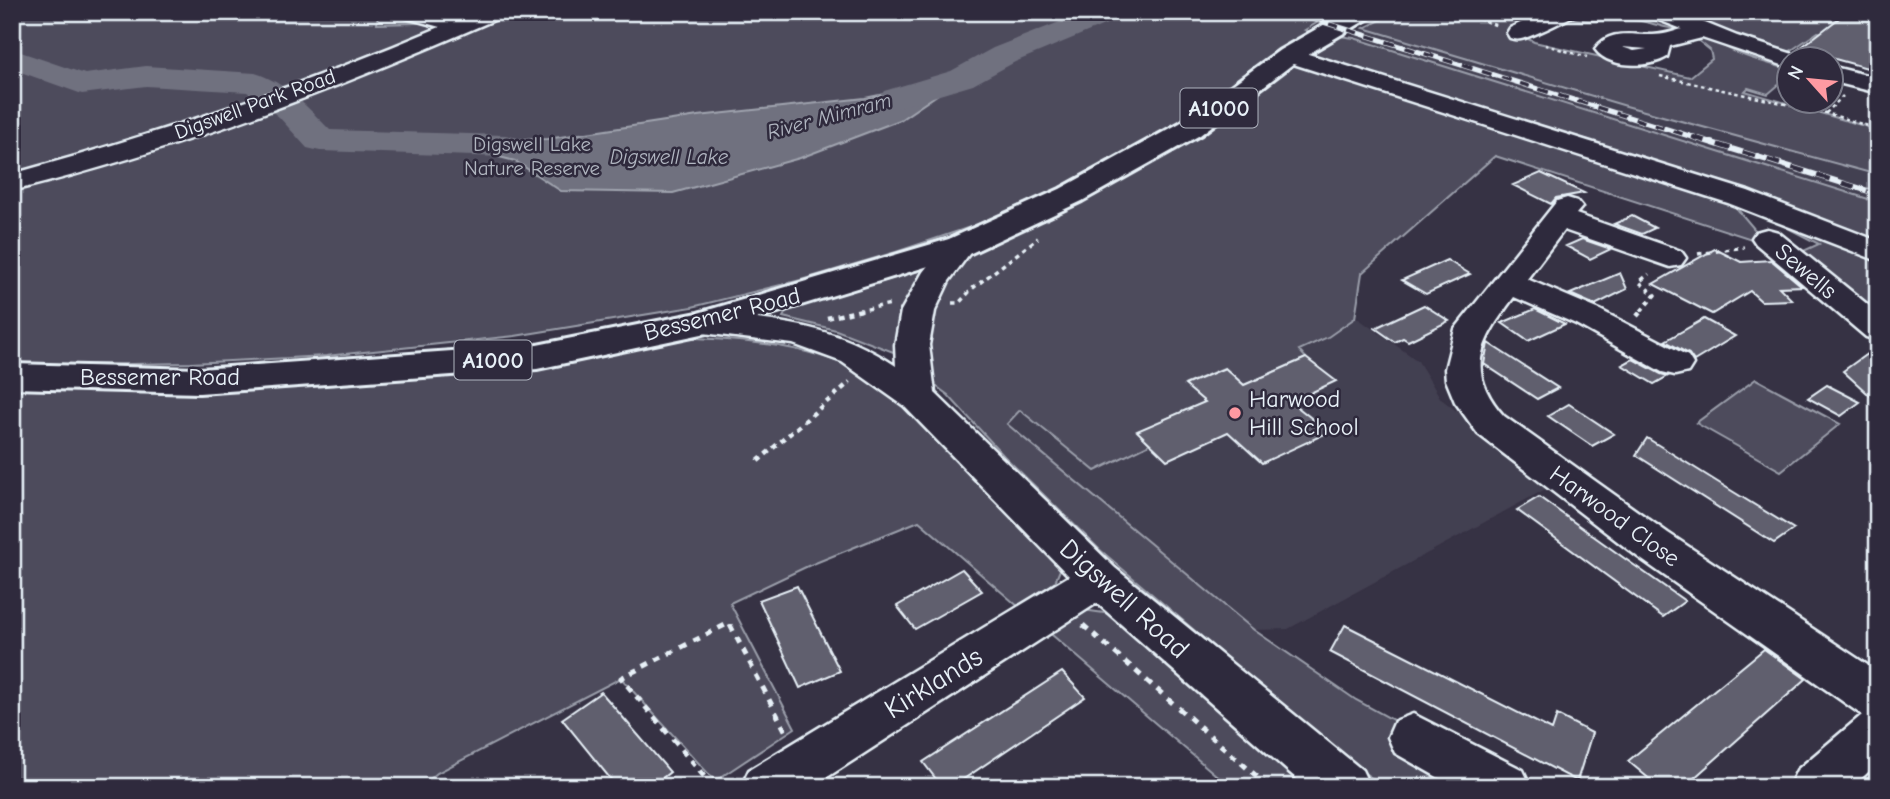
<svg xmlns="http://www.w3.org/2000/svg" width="1890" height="799" font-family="'Comic Neue',sans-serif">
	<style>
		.built { fill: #433f51 }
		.green { fill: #4d4b5c; stroke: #9a9eaa; stroke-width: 2 }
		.water { fill: #70717f; stroke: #a0a4af; stroke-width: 2 }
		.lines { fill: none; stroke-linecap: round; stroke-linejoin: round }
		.river { fill: #70717f; fill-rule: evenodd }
		.building { fill: #605e6e; stroke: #e8f1f8; stroke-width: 2 }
		.minor-casing { stroke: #e8f1f8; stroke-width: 5 }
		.major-casing { stroke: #e8f1f8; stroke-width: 6 }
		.path-far3 { stroke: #e8f1f8; stroke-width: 2.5; stroke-dasharray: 3.5 3.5; stroke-linecap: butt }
		.path-far2 { stroke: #e8f1f8; stroke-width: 3.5; stroke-dasharray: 4.5 4.5; stroke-linecap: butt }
		.path-far1 { stroke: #e8f1f8; stroke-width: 4.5; stroke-dasharray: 5 5; stroke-linecap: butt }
		.path { stroke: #e8f1f8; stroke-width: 5; stroke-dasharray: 7 7; stroke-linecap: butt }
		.minor { fill: #2f2a3d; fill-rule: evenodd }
		.major { fill: #2f2a3d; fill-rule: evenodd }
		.rail-far1-casing { stroke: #e8f1f8; stroke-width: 5 }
		.rail-casing { stroke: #e8f1f8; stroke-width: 6 }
		.rail-far1 { stroke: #2f2a3d; stroke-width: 3.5; stroke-dasharray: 10; stroke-linecap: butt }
		.rail { stroke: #2f2a3d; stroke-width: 4.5; stroke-dasharray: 13; stroke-linecap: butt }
		.poi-dot { fill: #ff9aa2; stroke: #2f2a3d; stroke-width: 2.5 }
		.labels { text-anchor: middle; stroke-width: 5; stroke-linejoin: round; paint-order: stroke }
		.far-street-label { font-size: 21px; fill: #e8f1f8; stroke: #2f2a3d }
		.far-water-label { font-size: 21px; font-style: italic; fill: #b2b7c2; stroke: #2f2a3d }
		.far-park-label { font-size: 21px; fill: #b2b7c1; stroke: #2f2a3d }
		.shield { fill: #2f2a3d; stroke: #b0b5c0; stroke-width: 2 }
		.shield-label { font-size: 23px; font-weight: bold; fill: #e8f1f8 }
		.street-label { font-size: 24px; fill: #e8f1f8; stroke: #2f2a3d }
		.poi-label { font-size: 24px; fill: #e8f1f8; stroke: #2f2a3d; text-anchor: start }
		.near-street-label { font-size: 28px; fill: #e8f1f8; stroke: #2f2a3d }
	</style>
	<rect width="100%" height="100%" fill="#363244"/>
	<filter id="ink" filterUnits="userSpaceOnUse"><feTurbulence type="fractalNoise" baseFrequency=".0143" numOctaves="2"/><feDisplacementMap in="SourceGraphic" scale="14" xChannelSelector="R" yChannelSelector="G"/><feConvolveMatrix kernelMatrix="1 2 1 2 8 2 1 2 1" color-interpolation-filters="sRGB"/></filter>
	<g filter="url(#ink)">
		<path class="built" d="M1364,28l514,147v27l-524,-164z
			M1495,156l-133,117 -6,44 62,44 23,38 112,86 -265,144 -34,1 -247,-206 -31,-98z"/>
		<path class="green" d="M12,12h366l-1,12 80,-2v-10h25c-153,66 -311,117 -470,168z
			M505,12h843l-5,2 -8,-2 -30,18 9,3 -150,105 -152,75 -116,39 -95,28 -109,27 -177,29 -189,20 -135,7 -179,3v-178l359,-122z
			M1397,12h145l-16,6 -11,14 19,10 156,35 22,-18 -2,-9 -15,-12h15c25,17 49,23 78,31v8l-20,17 -20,-6 -3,3 133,39v45l-252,-69 -262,-78z
			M1578,12h77l31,16c-14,3 -30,-4 -45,-7 -26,-4 -54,5 -78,-5z
			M1683,12h178l-32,22 -11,-2 -32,22 -86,-31z
			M1332,35l22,3 524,164v108l-7,5 -74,-61 22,-10 -92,-47 40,47 -272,-88 -133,117 -7,45 -27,19 -29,13 7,8 -62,27 -20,-17 -38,16 19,18 -67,29 12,13 -55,27 -75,-61 -13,14 247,206 102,70 160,87h-132l-40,-29 -245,-209 -95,-93 -56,-61 -19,-14 -4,-62 31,-62 230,-114 45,-31 43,-32 13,-14z
			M925,269l2,2 -26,84 -65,-25 -53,-13 4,-7z
			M675,337c73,3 136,7 202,42l185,186 -7,17 -35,26 -101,-87 -111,45 -78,37 65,125 -80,53 -94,-103 -184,95 -16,14h-409v-407l205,2z
			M1756,379l84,45 -59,47 -85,-48z
			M1083,610l35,5 206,172h-94l-185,-158z"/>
		<path class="water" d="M962,78l-62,42 -100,38 -127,35 -112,-2 -46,-30 -75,-19 107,-3 151,-23 167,-18z"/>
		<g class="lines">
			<path class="river" d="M1085,12h40l-4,6 -106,44 -42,23 -77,23 -12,-3 -5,-7 5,-7 67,-20 42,-23z
				M12,49l73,25 61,-8 109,7c29,8 54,36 75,57l175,5 13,3 5,8 -5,8 -13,3 -185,-6 -13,-3 -28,-31 -32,-25 -101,-6 -64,8 -70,-25z"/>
		</g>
		<path class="building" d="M1847,12h31v59l-79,-22z
			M1541,173l43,20 -28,5 -5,6 -38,-19z
			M1632,216l23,12 -13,6 -28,-10z
			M1582,239l29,10 -21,10 -24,-13z
			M1715,249l26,13 30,-2 31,26 -23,1 13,13 -31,1 -11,-10 -38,23 -59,-30z
			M1447,260l23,14 -44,20 -24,-14z
			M1620,273l7,16 -32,16 -25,-11z
			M1424,305l25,16 -41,20 -5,-3 -8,4 -20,-14z
			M1535,309l30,15 -37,17 -26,-18z
			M1704,319l31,17 -41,25 -5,-7 -24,-13z
			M1488,343l70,45 -21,11 -53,-35z
			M1878,346v57l-35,-32z
			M1306,358l30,23 -45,21 38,30 -67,31 -34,-31 -61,28 -30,-29 68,-29 -20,-17 40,-17 19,17z
			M1633,359l28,15 7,2 -14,8 -32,-19z
			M1827,385l33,17 -19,14 -33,-18z
			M1569,404l45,30 -22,12 -44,-30z
			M1647,438l85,53 62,38 -20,14 -138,-88z
			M1539,497l85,61 61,43 -22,16 -146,-107z
			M962,569l20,22 -67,38 -18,-23z
			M797,586l43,85 -40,17 -41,-88z
			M1345,625l207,105 5,-15 35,18 -15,48 -247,-129z
			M1764,649l42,30 -122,108h-25l-31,-26z
			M1062,672l23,25 -133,90h-10l-19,-25z
			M601,692l69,80 -19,15h-34l-55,-68z"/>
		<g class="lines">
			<defs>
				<path id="minor" d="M400,12h41l18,6 15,-6h30l-3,5c-158,69 -321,133 -489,174v-17c146,-40 289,-88 428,-147l-37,-10z
					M1578,12c-4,5 -49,26 -57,27 -5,1 -6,0 -11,-1l-3,-5 3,-5 33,-16z
					M1648,12h30l59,24 59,19 3,5h-11v7l-86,-29 -32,8 -3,11c-18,11 -58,12 -72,-8 15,-21 36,-13 58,-14 10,0 19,-3 29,-6l-31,-12zM1622,47l25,2 -13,2z
					M1289,48l459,143 130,50v20l-150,-58 -447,-143 -4,-5 4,-5z
					M1830,66l48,12v15l-48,-12z
					M1567,198l10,3 5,6 -6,7 105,37 5,7 -5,7 -11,2 -106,-37 -37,49 73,31 88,46 5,8 -5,8 -13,3 -13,-3 -86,-48 -62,-27c-32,43 -51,73 -10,119l164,117 210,139v91l-26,24h-63l8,-17 65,-55 -224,-158 -160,-123 -23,-32 -9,-22 -1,-11 10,-40 102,-128z
					M1767,229l11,3 100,81v27l-12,-3 -110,-93 -4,-6 4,-6z
					M960,237l11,2 4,7 -26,35 -14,30 -6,34 6,48 180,175 247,202 8,17h-64l-209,-184 -285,184h-71l8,-17 320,-194 -165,-170 -62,-44 -49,-18 -90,-11 -12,-3 -5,-7 5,-7 12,-3c74,8 130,11 193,53l-1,-21 6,-34 22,-39 26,-33z
					M1413,714l110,56 8,17h-76l-60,-34 -7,-16 7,-16z"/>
				<path id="major" d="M1346,12h28l-3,5 -73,43 -98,75 -118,66 -111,52 -255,78 -179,38 -338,24 -187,-5v-24l187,5 338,-24 161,-32 251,-74 111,-50 120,-66 100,-73z"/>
			</defs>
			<use href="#minor" class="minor-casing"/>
			<use href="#major" class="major-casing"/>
			<path class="path-far3" d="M1459,12l39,14
				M1473,12l32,5
				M1850,12l28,7
				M1545,45l42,12
				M1660,76l166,37 52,16
				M1826,113l17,-17"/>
			<path class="path-far2" d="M1698,254l46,-7
				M952,303h7l14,-15 65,-50
				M858,311l33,-7
				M1641,311l14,-16 -16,-13 10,-8"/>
			<path class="path-far1" d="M1637,316l6,-7
				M827,318l39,-9
				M758,461l92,-79"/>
			<path class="path" d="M1083,625l186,162
				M713,787l-92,-109 108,-55 57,109"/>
			<use href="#minor" class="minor"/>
			<use href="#major" class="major"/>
			<defs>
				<path id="rail-far1" d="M1291,12l408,127"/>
				<path id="rail" d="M1693,137l185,57"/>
			</defs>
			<use href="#rail-far1" class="rail-far1-casing"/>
			<use href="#rail" class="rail-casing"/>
			<use href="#rail-far1" class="rail-far1"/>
			<use href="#rail" class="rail"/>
		</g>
	</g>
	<circle class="poi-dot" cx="1235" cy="413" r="7"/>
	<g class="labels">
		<g class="far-street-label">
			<text transform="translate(255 104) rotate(-20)" y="7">Digswell Park Road</text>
		</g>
		<g class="far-water-label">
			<text transform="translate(829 116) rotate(-15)" y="7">River Mimram</text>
			<text x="669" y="164">Digswell Lake</text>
		</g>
		<g class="far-park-label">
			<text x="532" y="151">Digswell Lake<tspan x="532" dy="24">Nature Reserve</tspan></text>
		</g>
		<g class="shield">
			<rect x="1180.5" y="88.5" width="77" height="39" rx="5"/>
			<rect x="454.5" y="340.5" width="77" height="39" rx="5"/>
		</g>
		<g class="shield-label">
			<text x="1219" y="116">A1000</text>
			<text x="493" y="368">A1000</text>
		</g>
		<g class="street-label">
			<text transform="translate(1806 271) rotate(40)" y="8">Sewells</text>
			<text transform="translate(722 314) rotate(-14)" y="8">Bessemer Road</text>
			<text x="160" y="385">Bessemer Road</text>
			<text transform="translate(1615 516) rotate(36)" y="8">Harwood Close</text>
		</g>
		<g class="poi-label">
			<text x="1249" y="407">Harwood<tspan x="1249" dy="28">Hill School</tspan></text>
		</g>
		<g class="near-street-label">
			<text transform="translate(1125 598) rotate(42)" y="10">Digswell Road</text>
			<text transform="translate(933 682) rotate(-32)" y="10">Kirklands</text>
		</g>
	</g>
	<rect width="1890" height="799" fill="none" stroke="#2f2a3d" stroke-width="42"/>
	<rect x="21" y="21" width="1848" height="757" fill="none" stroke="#e8f1f8" stroke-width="2.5" filter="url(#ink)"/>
	<g transform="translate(1810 80) rotate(297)"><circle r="33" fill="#2f2a3d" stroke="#797a88" stroke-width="2"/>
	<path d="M0-5L12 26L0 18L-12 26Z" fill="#ff9aa2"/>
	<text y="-10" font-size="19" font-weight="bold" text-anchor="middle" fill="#e8f1f8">N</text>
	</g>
</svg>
